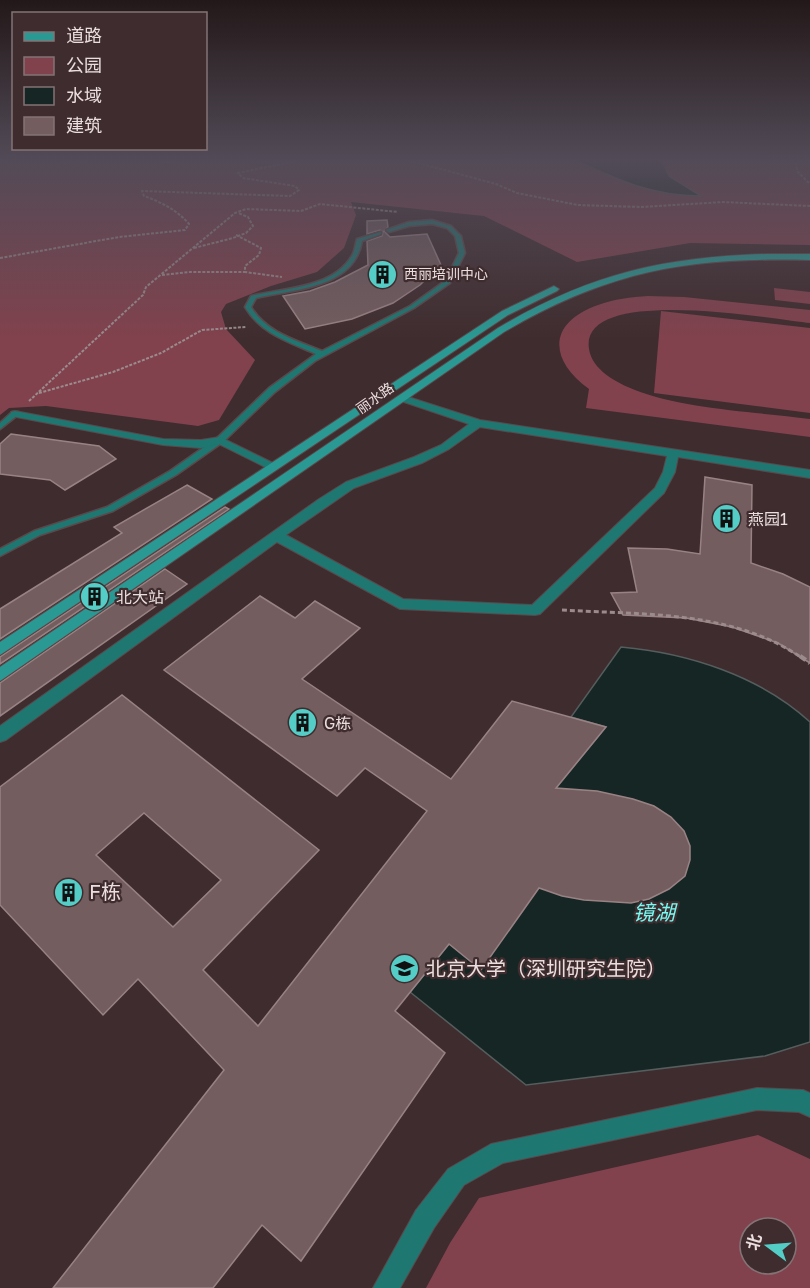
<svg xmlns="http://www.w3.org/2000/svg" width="810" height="1288" font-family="'Golos Text','Noto Sans SC',sans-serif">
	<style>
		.green { fill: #81424d; fill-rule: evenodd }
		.water { fill: #152625; stroke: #555d5d; stroke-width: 1.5 }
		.building { fill: #735d5f; stroke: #998284; stroke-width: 1.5; fill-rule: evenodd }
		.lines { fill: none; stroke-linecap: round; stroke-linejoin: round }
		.lane-casing { stroke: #5b484a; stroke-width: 3 }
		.street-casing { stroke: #5b484a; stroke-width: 2 }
		.secondary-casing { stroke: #5b484a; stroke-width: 2 }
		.path-far2 { stroke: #9b8b8d; stroke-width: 2; stroke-dasharray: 3 1.5; stroke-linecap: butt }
		.path-far1 { stroke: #9b8b8d; stroke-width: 3; stroke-dasharray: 5 3; stroke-linecap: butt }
		.path { stroke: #9b8b8d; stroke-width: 4.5; stroke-dasharray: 7 4; stroke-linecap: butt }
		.lane { fill: #1f7772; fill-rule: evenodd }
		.street { fill: #1f7772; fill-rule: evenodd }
		.secondary { fill: #2a9993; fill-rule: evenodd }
		.labels { text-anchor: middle; stroke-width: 4.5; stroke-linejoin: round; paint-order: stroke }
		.far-poi-label { font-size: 14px; fill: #ebdedf; stroke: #3f2c2e; text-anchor: start }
		.far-street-label { font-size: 14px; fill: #ebdedf; stroke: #3f2c2e }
		.poi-label { font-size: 16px; fill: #ebdedf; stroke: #3f2c2e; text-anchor: start }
		.near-poi-label { font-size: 20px; fill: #ebdedf; stroke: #3f2c2e; text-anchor: start }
		.near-water-label { font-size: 21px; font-style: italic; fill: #75faf2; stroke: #3f2c2e }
	</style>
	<rect width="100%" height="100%" fill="#3f2c2e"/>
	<path class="green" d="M0,158h810v87l-120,-2 -113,19 -93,-46 -133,-14 5,13 -12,33 -27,24 -46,14 -45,18 -5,8 5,17 29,31 -36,60 -21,6 -152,-20 -37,2 -9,7z
		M774,288l36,4v12l-35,-4z
		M648,296l36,1 126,13v13c-33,-3 -231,-40 -221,26 3,21 28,34 46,41 48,19 122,22 175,29v18l-224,-29 3,-19c-40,-29 -42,-66 9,-84 16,-6 33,-8 50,-9z
		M661,311l149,17v85l-156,-20z
		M758,1135l52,24v129h-384l24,-45 29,-45zM750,1228h36v36h-36z"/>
	<path class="water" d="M571,158h86l5,4 7,14 32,20c-51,0 -85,-17 -130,-38z
		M621,647c67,6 139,29 189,75v320l-45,14 -239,29 -116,-93 39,-48 -11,-11 168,-206 -35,-10z"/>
	<path class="building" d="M387,220l1,7 -4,4 6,6 37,-3 14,31 -21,20 -27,18 -41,16 -47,10 -22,-33 27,-5 25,-9 33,-17 -1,-24 15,-5 1,-4 -3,-2 -13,4v-13z
		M11,434l88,12 17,13 -51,31 -15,-10 -50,-6v-30z
		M705,477l47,8 -1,78 32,11 27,13v76l-32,-20 -46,-16 -46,-9 -63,-3 -12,-22 26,-1 -9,-44 39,1 33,5z
		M187,485l25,14 -212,140v-30l122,-76 -8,-6z
		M225,507l4,2 -229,155v-7z
		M165,569l22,15 -187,132v-33z
		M260,596l35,22 20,-17 45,27 -58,51 149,100 61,-78 94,26 -50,61 41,3 36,8 21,7 17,11 13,14 6,15v14l-5,16 -16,13 -20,10 -18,4 -47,-3 -22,-4 -23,-8 -58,82 -32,-26 -54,67 50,42 -144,208 -39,-36 -49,63h-160l171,-218 -86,-91 -35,36 -103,-110v-118l122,-92 197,155 -116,120 55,56 169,-215 -62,-43 -28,28 -173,-126zM144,813l77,67 -48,47 -77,-72z"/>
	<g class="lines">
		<defs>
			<path id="lane" d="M432,220l19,6 10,10 4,17 -15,30 -36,25 -99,53 -40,31 -52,50 -47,33 -63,36 -73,24 -40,21v-7l34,-18 73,-24 63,-36 47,-33 52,-50 47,-34c-27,-12 -55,-20 -71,-47l6,-11c32,-8 81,-8 100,-39 4,-5 4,-12 6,-18l24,-7v2l-19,7c-8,48 -69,48 -106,57l-5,9c16,26 45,33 71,44l88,-45 35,-25 14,-28 -4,-17 -8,-8 -15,-4 -23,2 -20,6 -3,-2 23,-8z
				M12,412h6l1,2 -19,15v-6z"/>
			<path id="street" d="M402,395l78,25 330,50v8l-132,-21 -3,15 -11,21 -124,121 -5,1 -135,-6 -123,-67 -271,198 -6,2v-16l319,-227 27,-17 68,-25 27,-12 28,-21 -71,-24 -1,-2zM480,427l187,29 -4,16 -8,16 -123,117 -129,-6 -117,-64 68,-47 68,-25 27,-14z
				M15,411l148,28 38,1 19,-3 59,29 -6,4 -4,-1 -50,-25 -18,4 -38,-3 -152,-29v-4z
				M757,1088l46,2 7,3v24l-11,-5 -42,-2 -254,53 -39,22 -30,43 -34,60h-27l43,-78 32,-41 43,-25z"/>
			<path id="secondary" d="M768,254h42v6c-121,-3 -200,10 -306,72l-504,349v-14l498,-339c92,-54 164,-71 270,-74z
				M554,286l5,3 -2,2 -49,24 -508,340v-13l502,-331z"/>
		</defs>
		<use href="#lane" class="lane-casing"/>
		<use href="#street" class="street-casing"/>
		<use href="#secondary" class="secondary-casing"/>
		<path class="path-far2" d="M22,158l50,4 42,-4
			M122,158l46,4 27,-4
			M400,158l96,26 21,9 61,12 63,2 82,-5 87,4
			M795,158l2,13 13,13
			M0,161l23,-1
			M236,235l25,13 -2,7 -14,11v6l37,5
			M194,248l39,-10 13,-5 7,-7 -5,-9 -10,-4
			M0,258l119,-21 66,-7 4,-6c-12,-14 -28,-22 -45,-28l-2,-5 148,5 9,-6 -4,-4 -52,-8 -5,-5 73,-15
			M162,275l28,-3h55
			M39,393l74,-21 48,-19 41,-23 44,-3
			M29,401l114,-106 3,-8 89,-74 11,-4 55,2 19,-7 78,8"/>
		<path class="path-far1" d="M562,610c81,5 170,0 240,48"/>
		<path class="path" d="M800,656l10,7"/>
		<use href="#lane" class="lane"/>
		<use href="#street" class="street"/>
		<use href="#secondary" class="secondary"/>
	</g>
	<linearGradient id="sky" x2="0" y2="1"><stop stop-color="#231819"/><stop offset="0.47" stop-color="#524b57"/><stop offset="1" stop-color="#524b57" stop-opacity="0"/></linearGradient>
	<rect width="810" height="339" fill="url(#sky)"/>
	<defs>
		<symbol id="building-disc" viewBox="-11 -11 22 22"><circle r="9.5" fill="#54cdc7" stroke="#3f2c2e"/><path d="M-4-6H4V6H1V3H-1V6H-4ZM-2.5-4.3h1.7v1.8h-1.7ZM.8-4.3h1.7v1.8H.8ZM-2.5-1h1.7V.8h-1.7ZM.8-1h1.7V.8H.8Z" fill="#111"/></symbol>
		<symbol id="university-disc" viewBox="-11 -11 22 22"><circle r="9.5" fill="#54cdc7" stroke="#3f2c2e"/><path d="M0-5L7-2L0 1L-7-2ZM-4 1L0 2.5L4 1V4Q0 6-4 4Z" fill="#111"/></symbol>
	</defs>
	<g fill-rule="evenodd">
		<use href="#building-disc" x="366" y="258" width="33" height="33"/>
		<use href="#building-disc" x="710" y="502" width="33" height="33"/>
		<use href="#building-disc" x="78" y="580" width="33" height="33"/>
		<use href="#building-disc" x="286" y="706" width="33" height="33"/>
		<use href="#building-disc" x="52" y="876" width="33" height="33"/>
		<use href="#university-disc" x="388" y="952" width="33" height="33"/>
	</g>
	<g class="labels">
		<g class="far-poi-label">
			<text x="404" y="279">西丽培训中心</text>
		</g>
		<g class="far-street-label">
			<text transform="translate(375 398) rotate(-35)" y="5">丽水路</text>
		</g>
		<g class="poi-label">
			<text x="748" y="525">燕园1</text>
			<text x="116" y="603">北大站</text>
			<text x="324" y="729">G栋</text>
		</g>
		<g class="near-poi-label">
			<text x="89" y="899">F栋</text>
			<text x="426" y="976">北京大学（深圳研究生院）</text>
		</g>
		<g class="near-water-label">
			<text x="654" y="920">镜湖</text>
		</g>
	</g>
	<rect x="12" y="12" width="195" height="138" fill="#3f2c2e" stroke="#847375" stroke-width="1.5"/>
	<rect x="24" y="32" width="30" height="9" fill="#2a9993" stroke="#847375" stroke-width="1.5"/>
	<text x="66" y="42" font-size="18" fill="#ebdedf">道路</text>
	<rect x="24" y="57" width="30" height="18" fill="#81424d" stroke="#847375" stroke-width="1.5"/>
	<text x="66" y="72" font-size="18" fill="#ebdedf">公园</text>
	<rect x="24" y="87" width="30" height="18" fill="#152625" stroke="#847375" stroke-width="1.5"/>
	<text x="66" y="102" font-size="18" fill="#ebdedf">水域</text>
	<rect x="24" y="117" width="30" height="18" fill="#735d5f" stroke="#847375" stroke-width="1.5"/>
	<text x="66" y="132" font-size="18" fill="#ebdedf">建筑</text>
	<g transform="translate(768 1246) rotate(286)"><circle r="28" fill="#3f2c2e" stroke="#847375" stroke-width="1.5"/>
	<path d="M0-4.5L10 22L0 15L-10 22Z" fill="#54cdc7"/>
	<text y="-9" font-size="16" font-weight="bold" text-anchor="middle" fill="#ebdedf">北</text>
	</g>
</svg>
